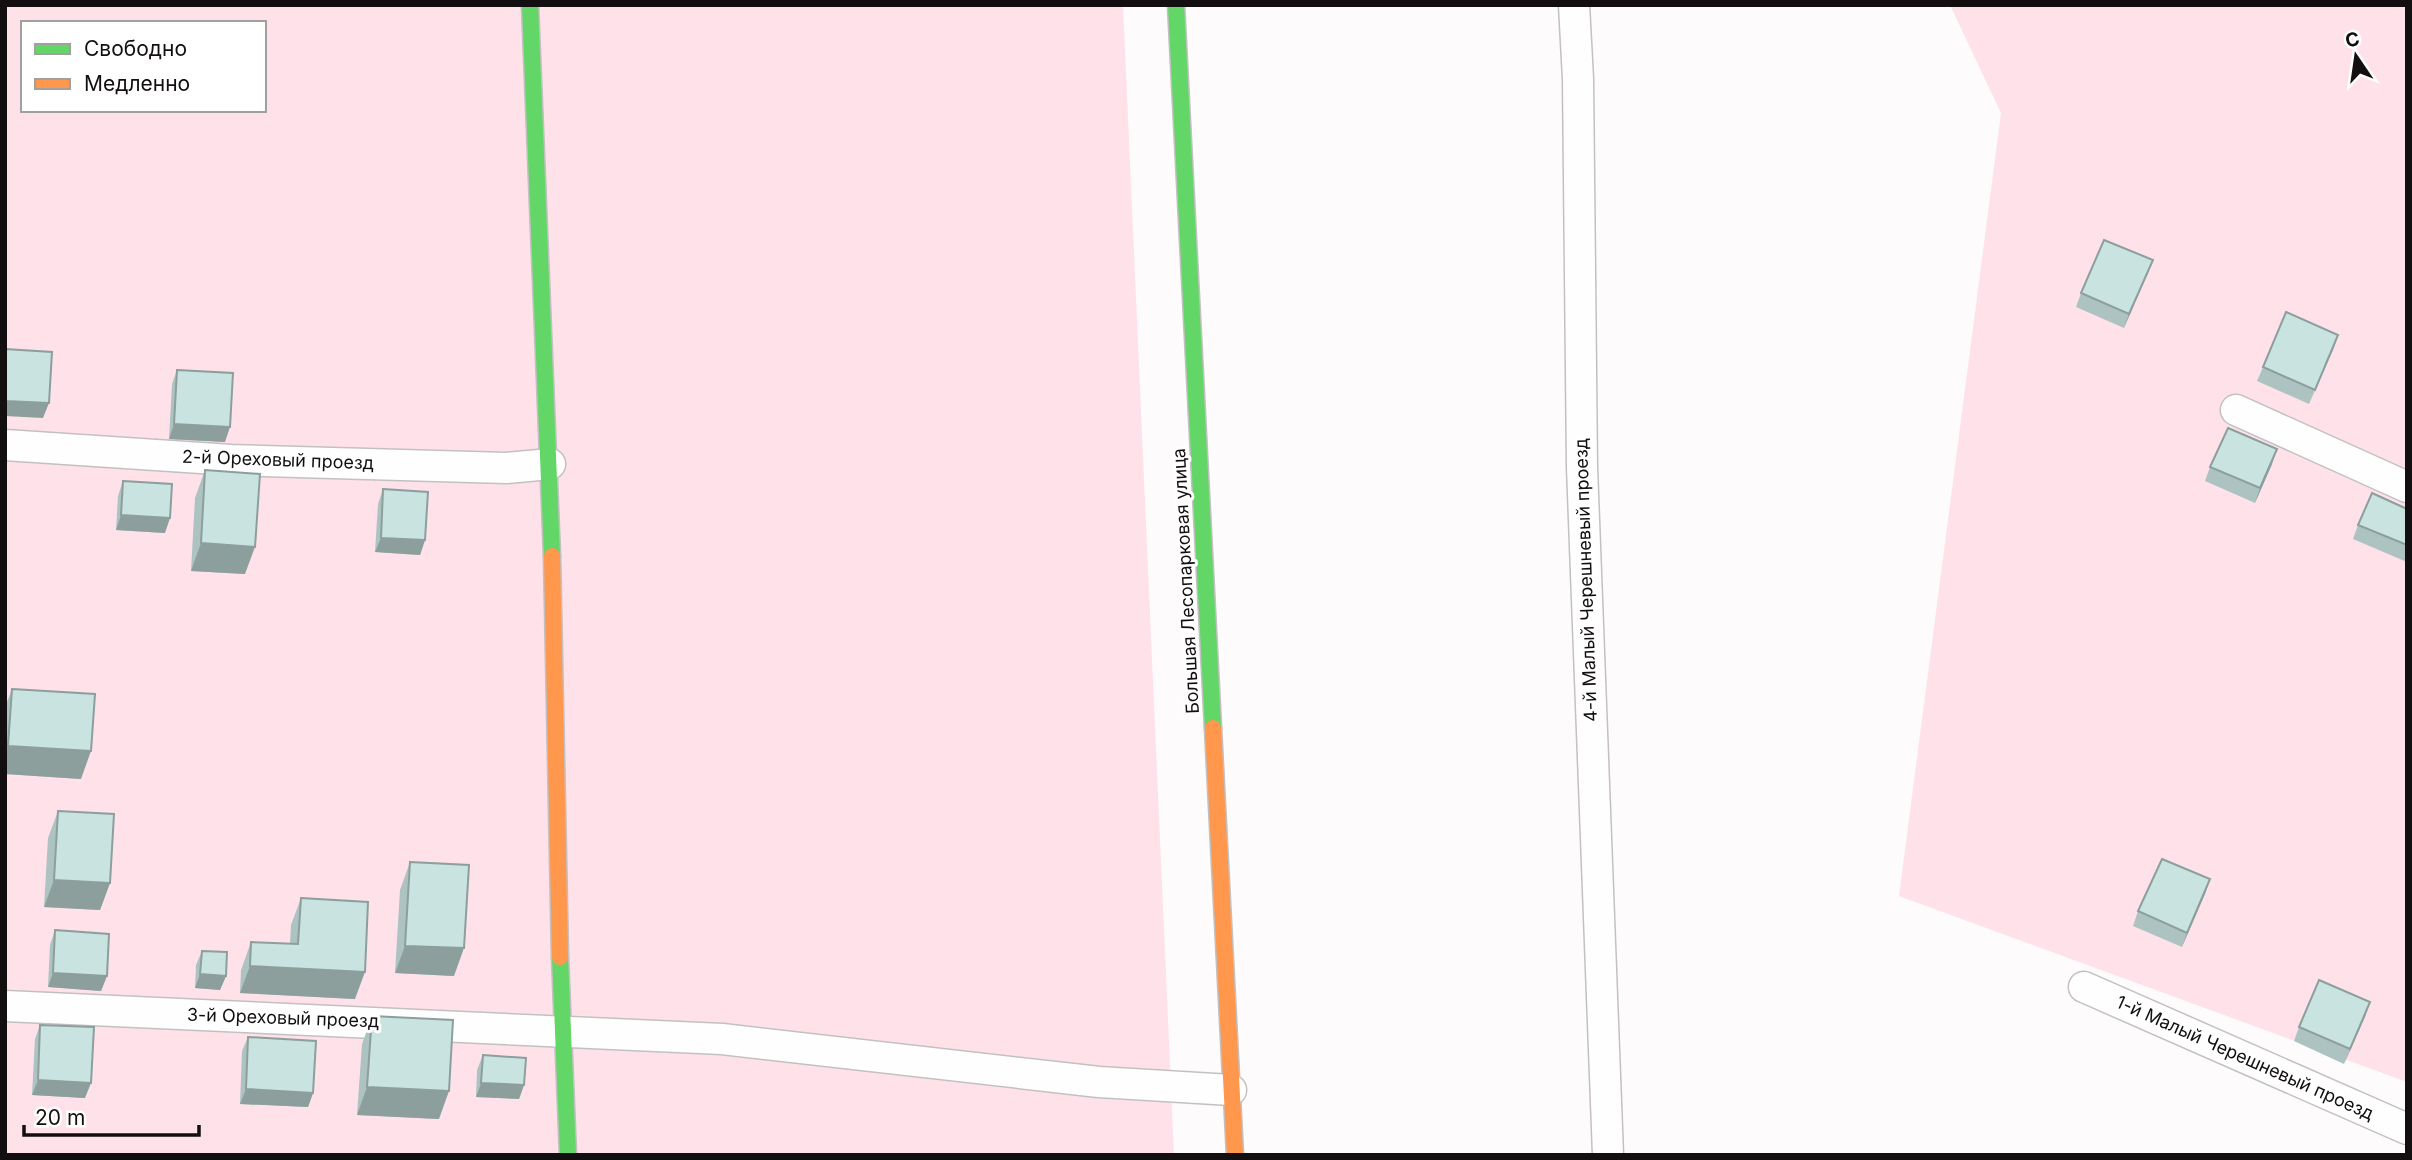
<svg xmlns="http://www.w3.org/2000/svg" width="2412" height="1160" font-family="Inter,sans-serif">
	<style>
		.green { fill: #ffe1ea; fill-rule: evenodd }
		.lines { fill: none; stroke-linecap: round; stroke-linejoin: round }
		.lane-casing { stroke: #c3c0c1; stroke-width: 33 }
		.fast-casing { stroke: #c3c0c1; stroke-width: 19 }
		.slow-casing { stroke: #c3c0c1; stroke-width: 19 }
		.lane { stroke: #fffeff; stroke-width: 30 }
		.fast { stroke: #63d668; stroke-width: 16 }
		.slow { stroke: #ff974d; stroke-width: 16 }
		.wall { fill: #acc3c1 }
		.shaded-wall { fill: #8c9f9d }
		.building { fill: #c8e3e0; stroke: #8c9f9d; stroke-width: 2 }
		.labels { text-anchor: middle; stroke-width: 6; stroke-linejoin: round; paint-order: stroke }
		.street-label { font-size: 18px; fill: #130f10; stroke: #fff }
	</style>
	<rect width="100%" height="100%" fill="#fefbfc"/>
	<path class="green" d="M5,5h1118l51,1150h-1169zM23,23h241v87h-241z
		M1950,5h457v1077l-508,-186 102,-783z"/>
	<g class="lines">
		<defs>
			<path id="lane" d="M1574,5l4,74 4,388 26,688
				M2236,410l171,77
				M5,445l226,15 275,8 44,-4
				M2084,987l323,142
				M5,1006l717,33 377,43 132,8"/>
			<path id="fast" d="M530,5l22,551
				M1176,5l37,723
				M560,957l8,198"/>
			<path id="slow" d="M552,556l8,401
				M1213,728l22,427"/>
		</defs>
		<use href="#lane" class="lane-casing"/>
		<use href="#fast" class="fast-casing"/>
		<use href="#slow" class="slow-casing"/>
		<use href="#lane" class="lane"/>
		<use href="#fast" class="fast"/>
		<use href="#slow" class="slow"/>
	</g>
	<path class="wall" d="M2153,260l-29,68 -48,-21 5,-14z
		M2338,335l-29,69 -52,-23 6,-14z
		M177,370l48,72 -56,-3 3,-55z
		M2272,464l-17,39 -50,-22 5,-14z
		M205,470l40,104 -54,-3 4,-73z
		M123,481l42,52 -49,-3 2,-34z
		M383,489l42,51 -5,15 -45,-3 3,-48z
		M2407,509v53l-54,-23 5,-14z
		M12,689l69,90 -76,-5v-67z
		M58,811l52,72 -10,27 -56,-3 4,-69z
		M410,862l44,114 -59,-3 5,-83z
		M2210,879l-28,68 -49,-21 5,-15z
		M301,898l54,101 -115,-6 1,-23 10,-28 39,2 1,-19z
		M55,930l52,46 -6,15 -53,-4 2,-42z
		M202,951l24,25 -6,14 -25,-2 1,-23z
		M2370,1002l-26,62 -50,-23 5,-14z
		M372,1016l67,103 -82,-4 5,-71z
		M40,1025l45,73 -53,-3 3,-56z
		M248,1037l65,56 -5,14 -68,-3 2,-53z
		M483,1055l41,30 -5,14 -43,-2 1,-27z"/>
	<path class="shaded-wall" d="M2153,260l-6,15 -23,53 5,-14z
		M2338,335l-5,15 -24,54 6,-14z
		M5,401l44,2 -6,15 -38,-2z
		M174,424l56,3 -5,15 -56,-3z
		M2277,449l-5,15 -17,39 5,-15z
		M121,515l49,3 -5,15 -49,-3z
		M381,538l44,2 -5,15 -45,-3z
		M201,543l54,4 -10,27 -54,-3z
		M8,746l83,5 -10,28 -76,-5v-19z
		M2210,879l-5,15 -23,53 5,-14z
		M54,880l56,3 -10,27 -56,-3z
		M405,946l59,2 -10,28 -59,-3z
		M250,966l115,6 -10,27 -115,-6z
		M53,973l54,3 -6,15 -53,-4z
		M200,974l26,2 -6,14 -25,-2z
		M2370,1002l-5,15 -21,47 6,-15z
		M38,1080l53,3 -6,15 -53,-3z
		M481,1083l43,2 -5,14 -43,-2z
		M367,1087l82,4 -10,28 -82,-4z
		M246,1089l67,4 -5,14 -68,-3z"/>
	<path class="building" d="M2104,240l49,20 -24,54 -48,-21z
		M2286,312l52,23 -23,55 -52,-23z
		M5,349l47,3 -3,51 -44,-2z
		M177,370l56,3 -3,54 -56,-3z
		M2228,428l49,21 -17,39 -50,-21z
		M205,470l55,4 -5,73 -54,-4z
		M123,481l49,3 -2,34 -49,-3z
		M383,489l45,3 -3,48 -44,-2z
		M2372,493l35,16v36l-49,-20z
		M12,689l83,5 -4,57 -83,-5z
		M58,811l56,3 -4,69 -56,-3z
		M2162,859l48,20 -23,54 -49,-22z
		M410,862l59,3 -5,83 -59,-2z
		M301,898l67,4 -3,70 -115,-6 1,-24 47,2z
		M55,930l54,4 -2,42 -54,-3z
		M202,951l25,1 -1,24 -26,-2z
		M2319,980l51,22 -20,47 -51,-22z
		M372,1016l81,4 -4,71 -82,-4z
		M40,1025l54,2 -3,56 -53,-3z
		M248,1037l68,4 -3,52 -67,-4z
		M483,1055l43,3 -2,27 -43,-2z"/>
	<g class="labels">
		<g class="street-label">
			<text transform="translate(278 460) rotate(2)" y="6">2-й Ореховый проезд</text>
			<text transform="translate(1586 580) rotate(-92)" y="6">4-й Малый Черешневый проезд</text>
			<text transform="translate(1186 581) rotate(-93)" y="6">Большая Лесопарковая улица</text>
			<text transform="translate(283 1018) rotate(2)" y="6">3-й Ореховый проезд</text>
			<text transform="translate(2245 1058) rotate(24)" y="6">1-й Малый Черешневый проезд</text>
		</g>
	</g>
	<rect width="2412" height="1160" fill="none" stroke="#130f10" stroke-width="14"/>
	<rect x="21" y="21" width="245" height="91" fill="#ffffff" stroke="#a19f9f" stroke-width="2"/>
	<rect x="35" y="44" width="35" height="10" fill="#63d668" stroke="#a19f9f" stroke-width="2"/>
	<text x="84" y="56" font-size="21" fill="#130f10">Свободно</text>
	<rect x="35" y="79" width="35" height="10" fill="#ff974d" stroke="#a19f9f" stroke-width="2"/>
	<text x="84" y="91" font-size="21" fill="#130f10">Медленно</text>
	<g transform="translate(2356 56) rotate(347)" stroke="#ffffff" stroke-width="5" paint-order="stroke">
	<path d="M0-5L12 26L0 18L-12 26Z" fill="#130f10"/>
	<text y="-10" font-size="19" font-weight="bold" text-anchor="middle" fill="#130f10">С</text>
	</g>
	<path d="M24 1125v10h175v-10" fill="none" stroke="#130f10" stroke-width="3.5"/>
	<text x="35" y="1125" font-size="21" fill="#130f10" stroke="#ffffff" stroke-width="5" paint-order="stroke">20 m</text>
</svg>
